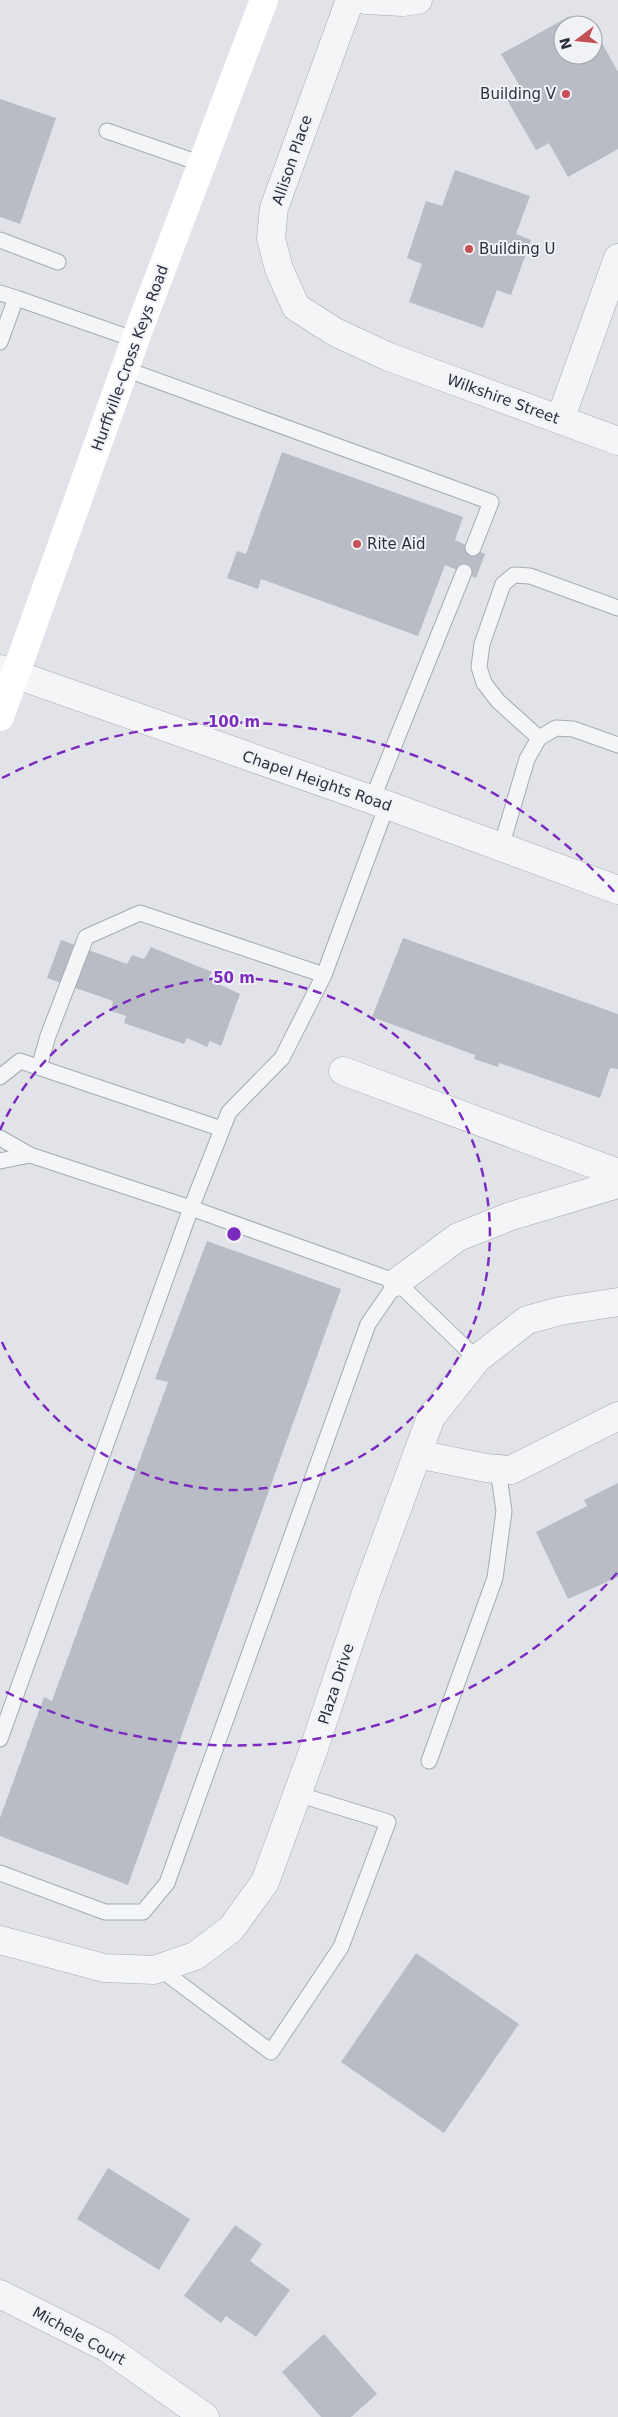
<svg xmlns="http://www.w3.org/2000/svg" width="618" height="2417" font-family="'DejaVu Sans',sans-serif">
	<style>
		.building { fill: #b9bcc5 }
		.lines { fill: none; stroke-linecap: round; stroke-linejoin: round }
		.service-casing { stroke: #a7aab3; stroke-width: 17 }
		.minor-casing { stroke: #a7aab3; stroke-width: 29 }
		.tertiary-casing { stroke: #a7aab3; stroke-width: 29 }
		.service { stroke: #f4f5f7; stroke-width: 15 }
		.minor { stroke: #f4f5f7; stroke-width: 28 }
		.tertiary { stroke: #f4f5f7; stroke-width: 28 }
		.secondary { stroke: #fff; stroke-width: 28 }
		.ring { fill: none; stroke: #7b2cbf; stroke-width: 2.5; stroke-dasharray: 9 6 }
		.poi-dot { fill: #c45055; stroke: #f1f2f6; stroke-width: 2 }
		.labels { text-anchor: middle; stroke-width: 4; stroke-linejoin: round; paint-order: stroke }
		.poi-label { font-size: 15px; fill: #2b303f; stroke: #f1f2f6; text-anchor: start }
		.street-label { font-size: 15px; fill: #2b303f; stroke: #f1f2f6 }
		.centre { fill: #7b2cbf; stroke: #f1f2f6; stroke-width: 2.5 }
		.ring-label { font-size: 15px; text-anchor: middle; font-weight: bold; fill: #7b2cbf; stroke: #f1f2f6; stroke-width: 4; stroke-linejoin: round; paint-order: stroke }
	</style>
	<rect width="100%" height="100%" fill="#e1e3e9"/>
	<path class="building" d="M570,16l5,9h-12v30h30v-7l9,-5 16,29v77l-50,28 -19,-34 -13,7 -30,-52 16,-8 -21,-36z
		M0,99l56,19 -36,106 -20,-7z
		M455,170l75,26 -14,38 15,6 -20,55 -14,-5 -14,38 -74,-26 13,-38 -15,-6 19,-57 16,5z
		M282,452l181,65 -8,23 30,14 -9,24 -31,-13 -27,71 -157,-57 -3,10 -31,-11 10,-27 9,3z
		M403,938l215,76v55l-8,-1 -10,30 -101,-35 -1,4 -24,-8 1,-4 -103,-38z
		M61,940l66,24 5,-9 12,4 7,-12 61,25 -4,7 32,15 -19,52 -11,-5 -3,6 -20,-9 -3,6 -60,-21 2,-7 -15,-5 2,-10 -66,-23z
		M207,1241l134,48 -213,596 -128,-49v-18l44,-121 8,4 116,-319 -13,-3z
		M618,1483v94l-50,22 -32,-67 51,-26 -3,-6z
		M416,1953l103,71 -75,109 -103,-71z
		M108,2168l82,51 -31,51 -82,-51z
		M235,2225l27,19 -12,17 40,29 -34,47 -30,-21 -5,7 -37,-27z
		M324,2334l53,60 -26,23h-30l-39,-45z"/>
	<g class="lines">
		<defs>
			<path id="service" d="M107,131l95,33
				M0,240l58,22
				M0,293l16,5
				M0,342l16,-44 120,42
				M125,369l366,133 -18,46
				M539,738l-41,-37 -14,-18 -5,-16 3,-23 21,-60 11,-9 16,1 88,32
				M372,800l92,-228
				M501,847l26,-88 12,-21 17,-10 17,1 45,16
				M39,1067l9,-31 38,-99 54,-24 184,62
				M0,1077l20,-16 202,68
				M0,1138l30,17 161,53 206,74 80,77
				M0,1161l30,-6
				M0,1739l191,-531 38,-96 53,-54 42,-83 63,-170
				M429,1761l66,-183 9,-67 -6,-42
				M0,1873l105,39h38l24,-29 201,-559 29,-42
				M159,1968l112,84 70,-105 47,-125 -91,-28"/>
			<path id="minor" d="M350,0l-76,208 -3,30 8,31 17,38 39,25 54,25 229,84
				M365,0l38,2 15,-2
				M560,420l58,-162
				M343,1071l275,102
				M397,1282l61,-45 53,-21 107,-32
				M417,1454l69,14 25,2 107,-54
				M0,1940l104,28 50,2 41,-14 36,-27 34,-47 47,-128 54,-161 65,-176 46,-58 50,-39 33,-9 58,-9
				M0,2294l107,54 98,69"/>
			<path id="tertiary" d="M0,669l387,136 231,85"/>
		</defs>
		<use href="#service" class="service-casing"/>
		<use href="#minor" class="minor-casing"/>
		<use href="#tertiary" class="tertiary-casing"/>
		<use href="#service" class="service"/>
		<use href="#minor" class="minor"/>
		<use href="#tertiary" class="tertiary"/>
		<path class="secondary" d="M0,717l138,-385 126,-332"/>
	</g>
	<g class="ring">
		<path d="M0 1130A256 256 0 1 1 0 1338"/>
		<path d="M617 1573A512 512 0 0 1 2 1690M2 778A512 512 0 0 1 617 895"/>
	</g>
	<g class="poi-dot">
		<circle cx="566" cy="94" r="5"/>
		<circle cx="469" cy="249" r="5"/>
		<circle cx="357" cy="544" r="5"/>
	</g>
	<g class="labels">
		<g class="poi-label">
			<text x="556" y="99" text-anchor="end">Building V</text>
			<text x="479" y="254">Building U</text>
			<text x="367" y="549">Rite Aid</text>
		</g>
		<g class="street-label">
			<text transform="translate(292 160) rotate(-71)" y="5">Allison Place</text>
			<text transform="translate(130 358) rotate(-70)" y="5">Hurffville-Cross Keys Road</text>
			<text transform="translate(503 399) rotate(20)" y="5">Wilkshire Street</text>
			<text transform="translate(317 781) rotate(19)" y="5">Chapel Heights Road</text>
			<text transform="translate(336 1684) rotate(-72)" y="5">Plaza Drive</text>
			<text transform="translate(79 2336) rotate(29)" y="5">Michele Court</text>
		</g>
	</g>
	<circle cx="234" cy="1234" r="8" class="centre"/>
	<g class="ring-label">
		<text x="234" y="727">100 m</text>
		<text x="234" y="983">50 m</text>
	</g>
	<g transform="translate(578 40) rotate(254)"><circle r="24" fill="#f1f2f6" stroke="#a2a4ad"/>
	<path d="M0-4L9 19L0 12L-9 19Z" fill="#c45055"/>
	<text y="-8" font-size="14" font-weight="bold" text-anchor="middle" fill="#2b303f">N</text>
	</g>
</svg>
